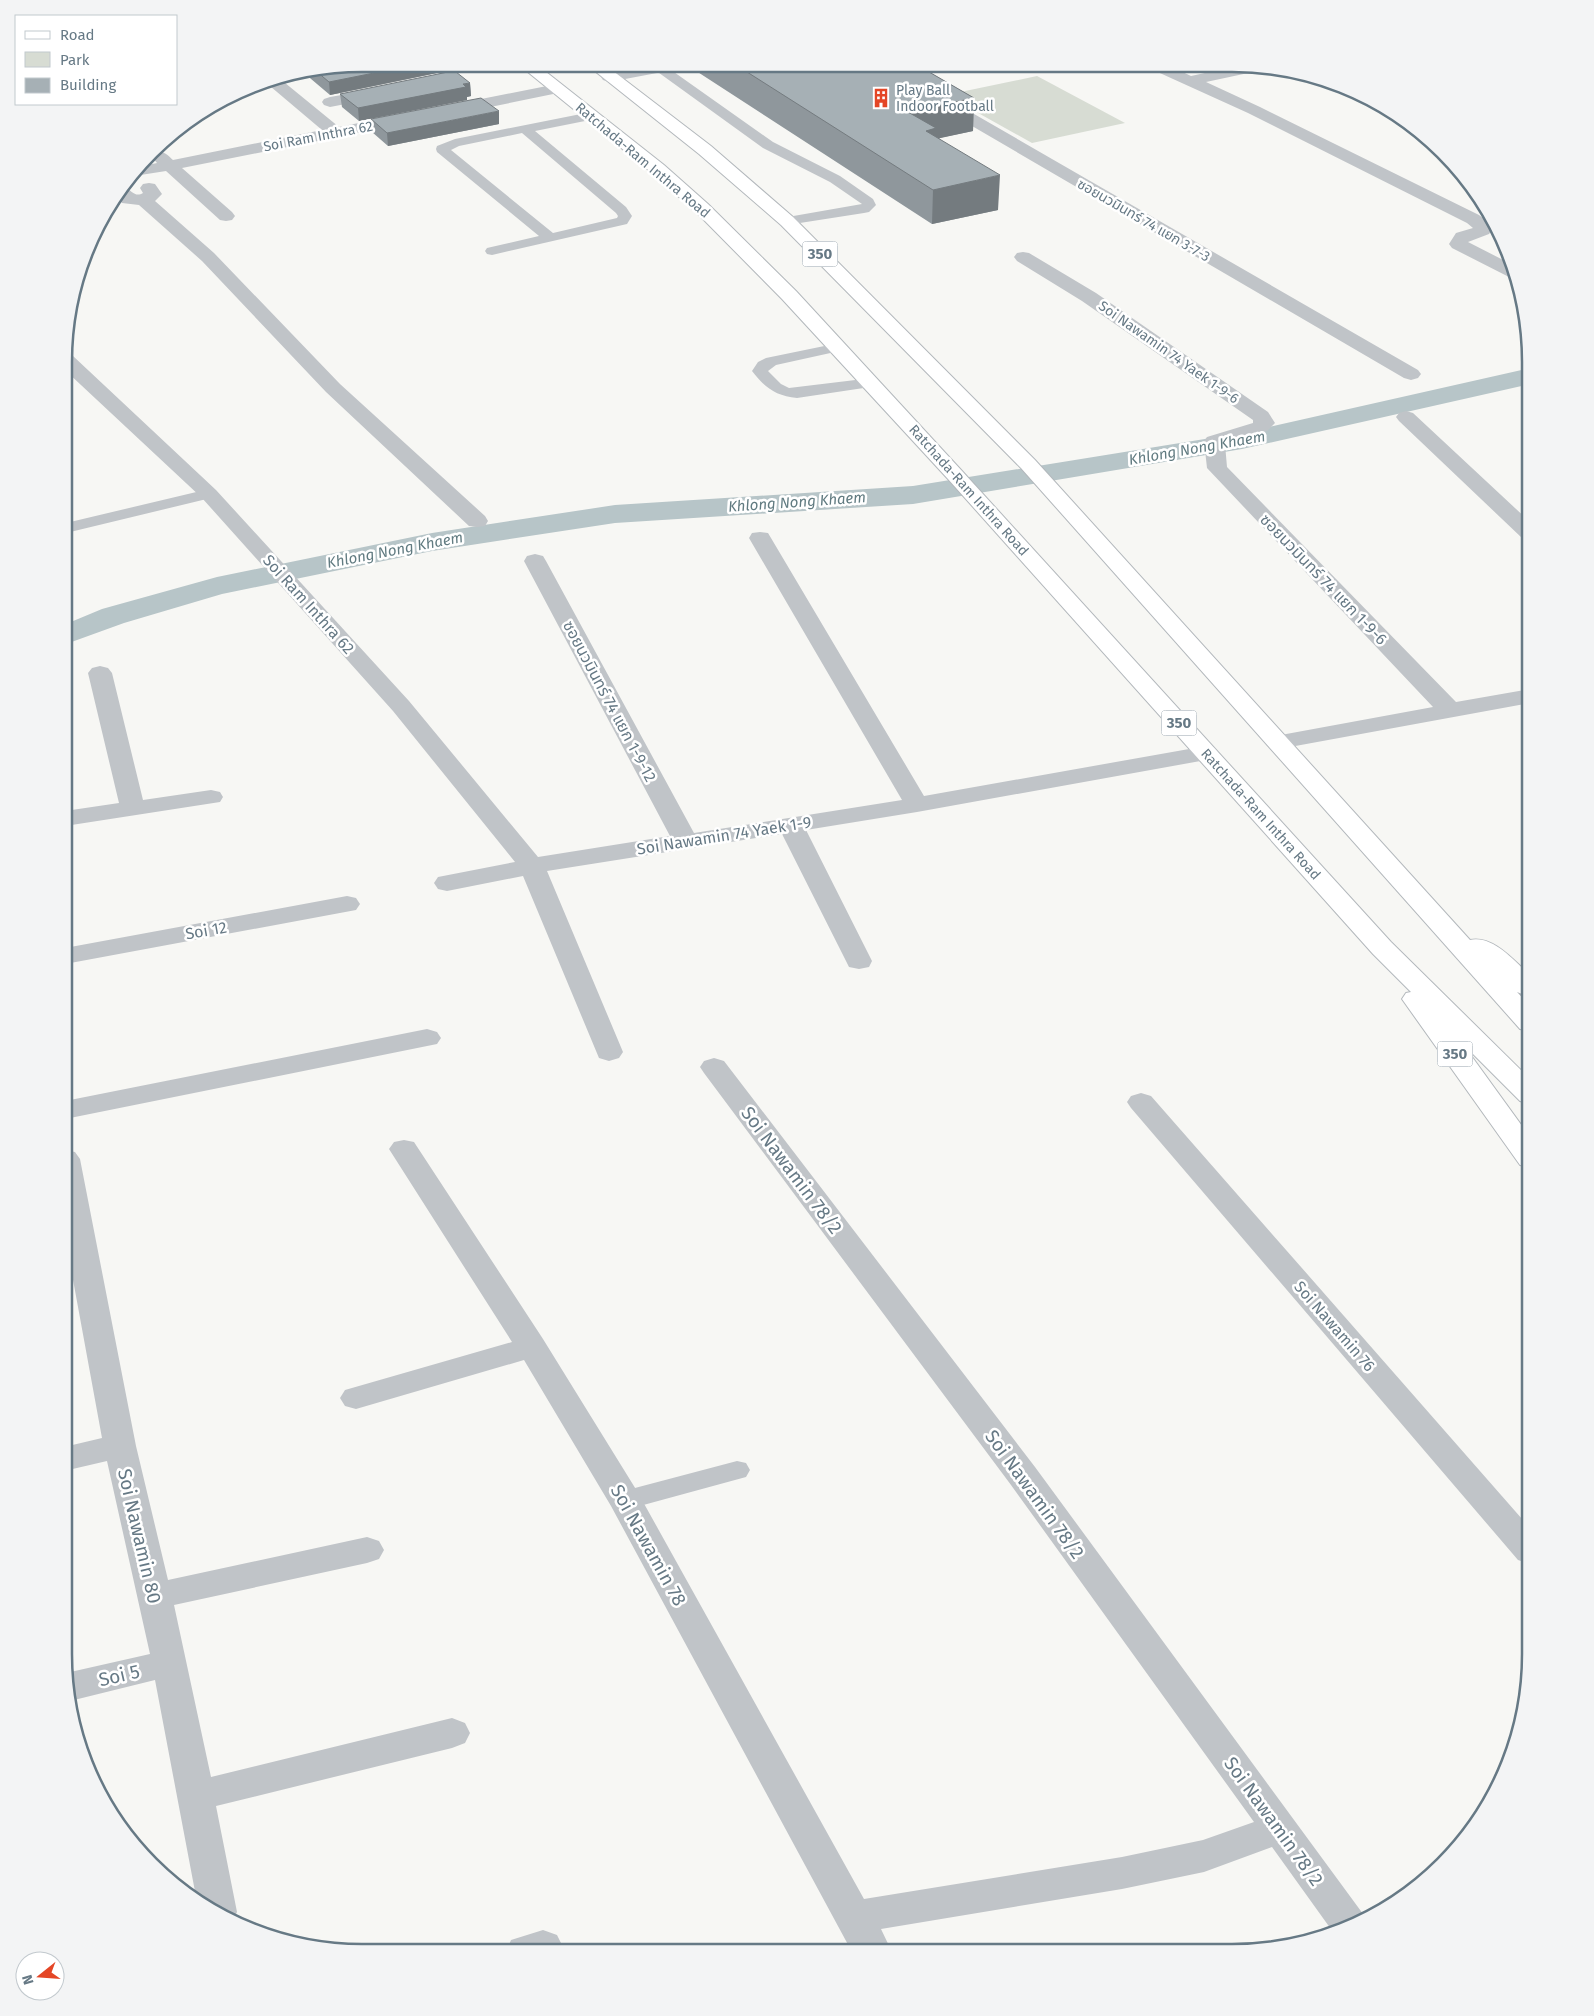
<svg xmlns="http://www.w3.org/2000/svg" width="1594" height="2016" font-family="'Fira Sans','Noto Sans Thai',sans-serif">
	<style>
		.green { fill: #d7dcd3 }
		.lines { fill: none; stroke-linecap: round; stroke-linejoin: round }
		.canal { fill: #b7c5c8; fill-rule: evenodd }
		.primary-casing { stroke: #b3b8bc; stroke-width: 2 }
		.service { fill: #c0c4c8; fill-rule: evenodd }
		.minor { fill: #c0c4c8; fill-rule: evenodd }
		.primary { fill: #fff; fill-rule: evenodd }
		.wall { fill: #8f979c }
		.shaded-wall { fill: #747b7f }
		.building { fill: #a6b0b5; stroke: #747b7f }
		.labels { text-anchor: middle; stroke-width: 5; stroke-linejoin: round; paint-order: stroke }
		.far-poi-label { font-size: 14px; fill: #667985; stroke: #fff; text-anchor: start }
		.far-street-label { font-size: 14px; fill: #667985; stroke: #fff }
		.shield { fill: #fff; stroke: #94a1aa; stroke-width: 1 }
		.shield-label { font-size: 15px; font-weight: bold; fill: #667985 }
		.far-water-label { font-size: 15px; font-style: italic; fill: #617b81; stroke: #fff }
		.street-label { font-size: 16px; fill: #667985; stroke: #fff }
		.near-street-label { font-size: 19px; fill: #667985; stroke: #fff }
		.rim { fill: none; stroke: #667985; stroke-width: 2.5 }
	</style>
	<rect width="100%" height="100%" fill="#f7f7f4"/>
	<path class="green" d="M1037,76l88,47 -93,20 -86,-48z"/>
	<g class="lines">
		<path class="canal" d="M1530,368v16l-288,65 -329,55 -298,19 -183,28 -210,43 -98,29 -58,21v-20l36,-15 115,-32 215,-44 183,-28 298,-19 329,-53z"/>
		<defs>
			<path id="primary" d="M518,64h18l128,101 44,39 88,87 166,180 429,471 139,137v25l-10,-3 -58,-58 68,94v30l-10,-2 -118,-166 4,-6 5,-1 -38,-38 -425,-475 -166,-180 -86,-87 -44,-39z
				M586,64h18l107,82 82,71 242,243 435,480c23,-5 44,21 60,35v22l-13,-5 13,14v25l-10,-2 -499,-561 -240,-243 -82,-71z"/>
		</defs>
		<use href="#primary" class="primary-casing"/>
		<path class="service" d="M655,65h9l109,77 67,34 33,23 3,6 -7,7 -5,1 -77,12 -5,-1 -2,-3 2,-3 80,-14 -32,-22 -67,-34 -108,-78 -2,-3z
			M591,112l4,1 2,3 -2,3 -60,12 91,76 6,9 -5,8 -135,31 -5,-1 -2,-3 2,-3 52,-12 -102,-84 -1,-3 1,-3 18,-7zM522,133l94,80 2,3 -1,2 -64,15 -102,-83 8,-4z
			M839,343l5,1 2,3 -2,3 -68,15 -8,6 13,13 8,4 83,-10 5,2 3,3 -3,3 -80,12c-21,-2 -32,-10 -45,-27l6,-9 8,-4z
			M209,489l6,2 2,3 -2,3 -149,36v-10z
			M737,1461l9,2 4,7 -4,7 -121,33 -9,-3 -4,-7 4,-7z"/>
		<path class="minor" d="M430,64h17l8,8 -6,11 -33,8 -6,-2 -2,-3 2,-3 27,-6 2,-4z
			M650,65h31l-2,3 -6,2 -64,12 -6,-2 -2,-3 2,-3z
			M1149,66h21l21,10 46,-10h32l-2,3 -61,13 54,25 219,108 9,7 4,8 -3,4 -21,8 43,22 6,14 -8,-1 -57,-29 -3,-4 7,-11 17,-5 -6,-5 -219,-110 -97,-44z
			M279,78l60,49 69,-14 6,2 2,3 -2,3 -6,2 -226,45 50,44 3,4 -3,4 -6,1 -6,-1 -54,-49 -32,5 9,-10 14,-3 -6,-7c7,-9 15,-3 22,4l149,-30 -58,-49z
			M557,84l6,2 2,3 -2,3 -112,23 -6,-2 -2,-3 2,-3 6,-2z
			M376,89l6,2 2,3 -2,3 -52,10 -6,-2 -2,-3 2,-3 6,-2z
			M942,97l6,2 470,271 3,4 -3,4 -7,2 -7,-2 -468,-273 -2,-3 2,-3z
			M149,183l6,1 7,10 -7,7 59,52 126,131 145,132 3,5 -3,5 -8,1 -8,-1 -143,-134 -124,-131 -63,-56 -17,-2 -5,-6 8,-9c7,2 10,10 18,5l-3,-5 3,-4z
			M1023,252l6,1 67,40 172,119 7,11 -8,8 -42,13 2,23 229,235 74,-13v14l-251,46 -9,-2 -3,-5 3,-5 163,-30 -226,-239 -3,-27 3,-4 46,-14v-3l-171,-119 -65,-40 -3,-4 3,-4z
			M66,354l7,2 143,134 193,211 129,156 132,-21 -146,-275 3,-5 8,-2 8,2 3,5 148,272 208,-33 -153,-262 3,-5 8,-1 8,1 3,5 153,258 282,-50 9,2 3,5 -3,5 -9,2 -289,52 -111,18 66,131 -3,6 -10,2 -10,-2 -3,-6 -64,-127 -235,37 76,181 -4,6 -10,3 -10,-3 -76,-182 -76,15 -9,-2 -4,-6 4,-6 77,-15 -122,-151 -191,-213 -136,-127z
			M1406,411l7,2 117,109v17l-8,-1 -123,-117 -3,-4 3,-4z
			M100,666l8,2 4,5 31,127 68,-10 9,2 3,5 -3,5 -155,24v-15l54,-8 -31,-130 4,-5z
			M347,896l9,2 4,6 -4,6 -291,54v-16z
			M427,1029l10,3 4,6 -4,6 -372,75v-18z
			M714,1058l10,3 311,406 331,451 -33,14 -61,-85 -68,25 -82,17 -241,40 11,23h-40l-241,-446 -87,-146 -168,49 -11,-3 -5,-8 5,-8 167,-48 -123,-193 5,-7 10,-2 10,2 129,197 94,152 227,408 258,-42 81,-17 51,-18 -243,-337 -307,-412 -4,-6 4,-6z
			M1141,1093l10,3 379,432v36l-12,-4 -387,-452 -4,-6 4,-6z
			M65,1150l10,2 5,7 56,287 32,134 199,-43 12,4 5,9 -5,9 -12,4 -193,42 37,172 241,-59 13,5 5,10 -5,10 -13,5 -236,58 21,106 -4,8 -36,-18 -42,-222 -85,21 -4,-28 84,-19 -43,-193 -43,10v-24l38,-9 -37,-202z
			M543,1930l14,5 6,12 -3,5h-54l5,-12z"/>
		<use href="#primary" class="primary"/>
	</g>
	<path class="wall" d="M362,64l75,9 -107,22 -26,-22z
		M690,65h227l57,33 -1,33 -34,7 59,72 -66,14 -242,-157z
		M470,83l1,13 -4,1v3l-108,21 -17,-14 -2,-13z
		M371,119l128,5 -111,22 -16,-14z"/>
	<path class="shaded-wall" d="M419,64h17l1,9 -107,22 -1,-13z
		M470,83l1,13 -4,1v3l-108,21 -1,-13z
		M974,98l-1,33 -37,8 -11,25 -17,-52z
		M499,111v13l-111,22 -1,-13z
		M1000,175l-2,35 -66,14 1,-34z"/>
	<path class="building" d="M362,64h57l-90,18 -13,-11z
		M736,65h181l57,33 -66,14 28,16 -10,3 74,44 -67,15z
		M451,68l19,15 -7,1 3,3 -108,21 -18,-14 108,-22z
		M481,98l18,13 -112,22 -16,-14z"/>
	<defs>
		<symbol id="building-bare" viewBox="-9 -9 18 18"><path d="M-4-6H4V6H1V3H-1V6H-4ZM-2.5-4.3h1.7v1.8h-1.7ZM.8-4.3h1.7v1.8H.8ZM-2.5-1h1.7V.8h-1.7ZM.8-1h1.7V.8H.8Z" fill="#e44626" stroke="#fff" stroke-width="2.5" paint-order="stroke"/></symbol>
	</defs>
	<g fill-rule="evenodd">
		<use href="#building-bare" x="867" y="84" width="28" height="28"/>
	</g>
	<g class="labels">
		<g class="far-poi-label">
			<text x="896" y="95">Play Ball<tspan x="896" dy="16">Indoor Football</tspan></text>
		</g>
		<g class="far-street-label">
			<text transform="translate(318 136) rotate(-11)" y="5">Soi Ram Inthra 62</text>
			<text transform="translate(643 160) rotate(40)" y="5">Ratchada-Ram Inthra Road</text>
			<text transform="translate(1144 220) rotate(30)" y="5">ซอยนวมินทร์ 74 แยก 3-7-3</text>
			<text transform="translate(1169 352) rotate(35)" y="5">Soi Nawamin 74 Yaek 1-9-6</text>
			<text transform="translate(969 490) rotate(48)" y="5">Ratchada-Ram Inthra Road</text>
			<text transform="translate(1261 814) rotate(48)" y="5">Ratchada-Ram Inthra Road</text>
		</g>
		<g class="shield">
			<rect x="802.5" y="241.5" width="35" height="25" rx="4"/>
			<rect x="1161.5" y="710.5" width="35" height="25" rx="4"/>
			<rect x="1437.5" y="1041.5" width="35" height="25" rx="4"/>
		</g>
		<g class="shield-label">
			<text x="820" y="259">350</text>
			<text x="1179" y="728">350</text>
			<text x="1455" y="1059">350</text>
		</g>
		<g class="far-water-label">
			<text transform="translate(1197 448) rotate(-10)" y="5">Khlong Nong Khaem</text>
			<text transform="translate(797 502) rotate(-4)" y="5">Khlong Nong Khaem</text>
			<text transform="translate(395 550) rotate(-11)" y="5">Khlong Nong Khaem</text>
		</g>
		<g class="street-label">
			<text transform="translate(1324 579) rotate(46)" y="6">ซอยนวมินทร์ 74 แยก 1-9-6</text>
			<text transform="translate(309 604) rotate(48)" y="6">Soi Ram Inthra 62</text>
			<text transform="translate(610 701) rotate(62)" y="6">ซอยนวมินทร์ 74 แยก 1-9-12</text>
			<text transform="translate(724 835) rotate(-9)" y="6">Soi Nawamin 74 Yaek 1-9</text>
			<text transform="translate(206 930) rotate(-10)" y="6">Soi 12</text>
			<text transform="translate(1335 1326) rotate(49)" y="6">Soi Nawamin 76</text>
		</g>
		<g class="near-street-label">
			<text transform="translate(792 1170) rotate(53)" y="7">Soi Nawamin 78/2</text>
			<text transform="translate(1035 1494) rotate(54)" y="7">Soi Nawamin 78/2</text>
			<text transform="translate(140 1536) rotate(77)" y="7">Soi Nawamin 80</text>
			<text transform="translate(649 1545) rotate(61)" y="7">Soi Nawamin 78</text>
			<text transform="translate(119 1675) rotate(-13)" y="7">Soi 5</text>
			<text transform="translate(1274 1821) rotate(54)" y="7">Soi Nawamin 78/2</text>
		</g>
	</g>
	<path d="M0 0H1594V2016H0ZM362 72H1232A290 290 0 0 1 1522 362V1654A290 290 0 0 1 1232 1944H362A290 290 0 0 1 72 1654V362A290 290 0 0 1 362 72Z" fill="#f3f4f5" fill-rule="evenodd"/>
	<path class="rim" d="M362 72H1232A290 290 0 0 1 1522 362V1654A290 290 0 0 1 1232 1944H362A290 290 0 0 1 72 1654V362A290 290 0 0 1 362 72Z"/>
	<rect x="15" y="15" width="162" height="90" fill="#ffffff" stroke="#c2c9ce"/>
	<rect x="25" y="31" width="25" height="8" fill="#ffffff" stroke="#c2c9ce"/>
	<text x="60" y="40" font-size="15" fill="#667985">Road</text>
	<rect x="25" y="52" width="25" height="15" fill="#d7dcd3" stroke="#c2c9ce"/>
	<text x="60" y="65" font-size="15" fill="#667985">Park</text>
	<rect x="25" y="78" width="25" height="15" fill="#a6b0b5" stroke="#c2c9ce"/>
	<text x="60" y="90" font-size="15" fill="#667985">Building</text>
	<g transform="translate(40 1976) rotate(253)"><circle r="24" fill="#ffffff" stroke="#c2c9ce"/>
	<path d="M0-4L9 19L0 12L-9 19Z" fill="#e44626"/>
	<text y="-8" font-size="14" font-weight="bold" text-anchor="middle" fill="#667985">N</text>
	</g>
</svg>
